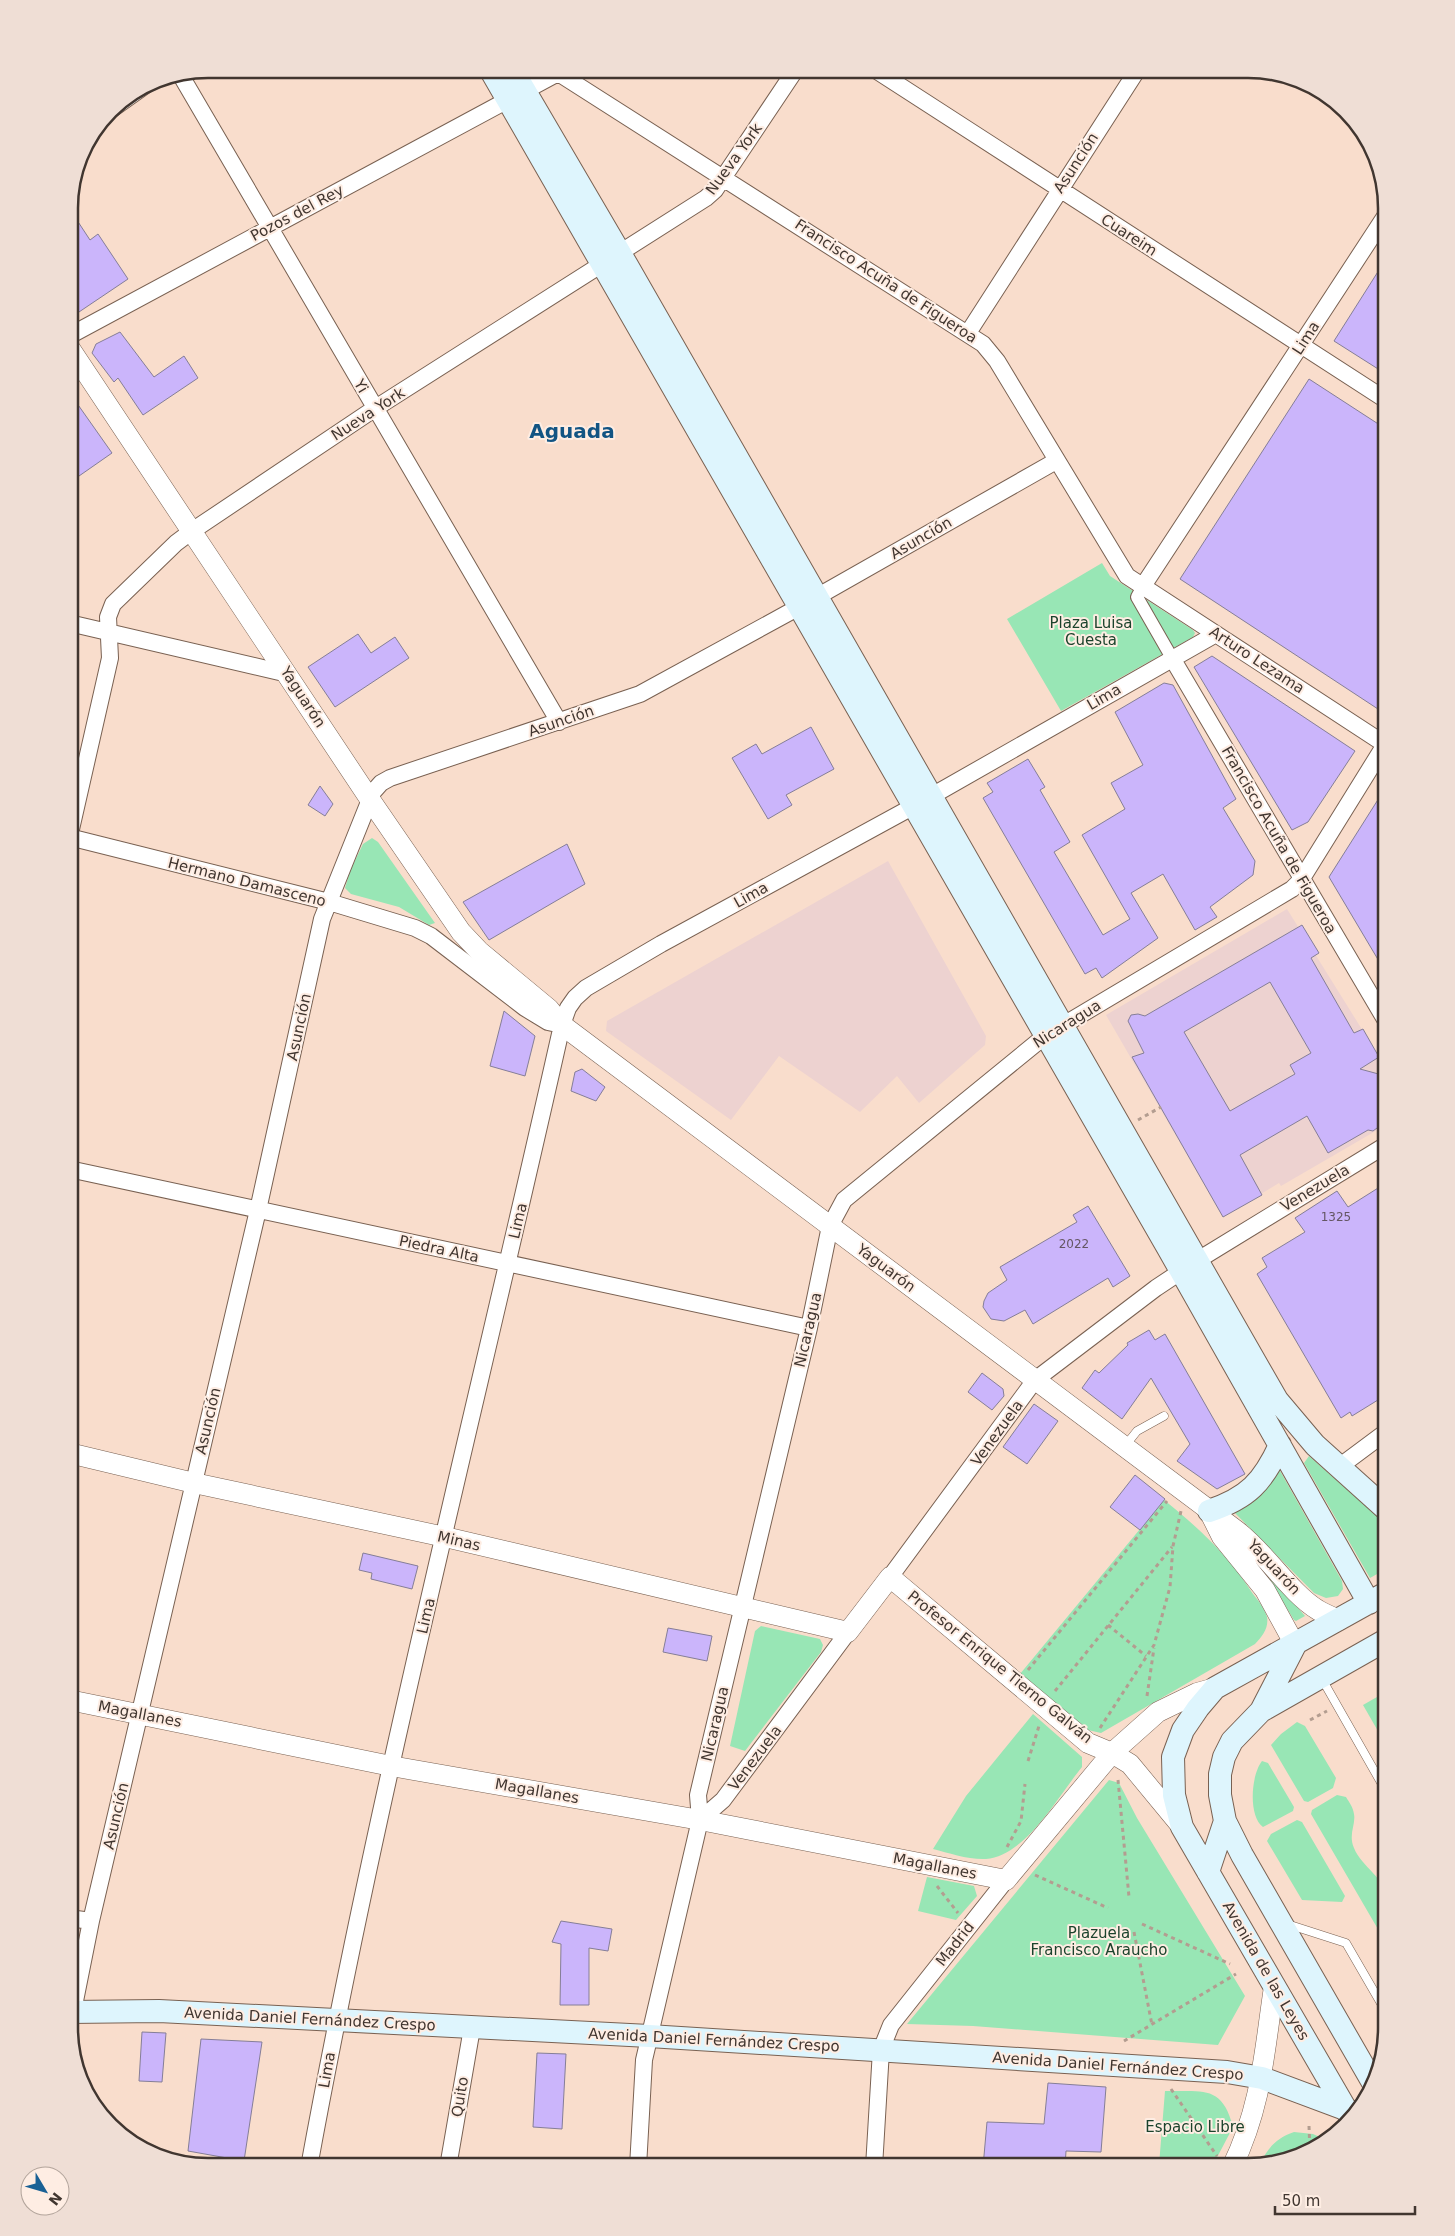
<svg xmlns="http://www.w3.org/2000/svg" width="1455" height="2236" font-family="'DejaVu Sans',sans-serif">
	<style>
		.education { fill: #edd2d0 }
		.green { fill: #98e6b5 }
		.building { fill: #cbb5fb; stroke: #857e97; fill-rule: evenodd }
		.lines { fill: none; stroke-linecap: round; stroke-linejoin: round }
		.service-casing { stroke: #796152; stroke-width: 9 }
		.pedestrian-casing { stroke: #796152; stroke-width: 14 }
		.minor-casing { stroke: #796152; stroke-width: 18 }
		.tertiary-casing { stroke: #796152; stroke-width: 21 }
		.secondary-casing { stroke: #796152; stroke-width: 24 }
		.path { stroke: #b39d90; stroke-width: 3; stroke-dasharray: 4 4; stroke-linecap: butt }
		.service { stroke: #fff; stroke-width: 8 }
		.pedestrian { stroke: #fff; stroke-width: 12 }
		.minor { stroke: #fff; stroke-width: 16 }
		.tertiary { stroke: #fff; stroke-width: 20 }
		.secondary { stroke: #def5fd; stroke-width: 22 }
		.labels { text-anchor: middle; stroke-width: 4; stroke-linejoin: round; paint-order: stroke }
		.number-label { font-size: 12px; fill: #645663 }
		.street-label { font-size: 15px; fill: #413630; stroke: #feede3 }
		.park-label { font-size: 15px; fill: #1b432c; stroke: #feede3 }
		.district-label { font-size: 20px; font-weight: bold; fill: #125483; stroke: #feede3 }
		.rim { fill: none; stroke: #413630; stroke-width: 2.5 }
	</style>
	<rect width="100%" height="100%" fill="#f9ddcc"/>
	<path class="education" d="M888,861l98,175 -1,9 -66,58 -22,-27 -37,36 -81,-56 -48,64 -125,-89 1,-10z
		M1287,909l99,159v57l-105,61 -2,-3 -56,34 -117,-202z"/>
	<path class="green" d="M1102,563l8,13 83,54 2,3 -2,4 -132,74 -54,-92z
		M372,838l6,4 57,81 -6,2 -30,-18 -48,-13 -6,-6 5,-17 13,-27z
		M1309,1456l77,68v45l-16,9 -66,-115z
		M1279,1469l63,112 1,8 -5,7 -12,2 -12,-5 -81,-82z
		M1164,1500c36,29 64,55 89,94 5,6 12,15 14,23 2,11 -5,20 -12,27l-154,89 -13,-3 -68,-56z
		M1269,1574l36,42 -9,5 -2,-1 -27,-44z
		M761,1626l59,13 3,6 -2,7 -76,99 -15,-5 25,-115z
		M1377,1697l9,15v33l-23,-40z
		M1033,1714l49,43v10c-24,29 -56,89 -96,92 -17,1 -37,-6 -53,-10l33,-53z
		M1297,1722l8,4 31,52 -3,10 -25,14 -4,-1 -33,-56 10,-11z
		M1262,1761l6,2 26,44 -1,4 -30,16c-15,-11 -12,-52 -1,-66z
		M1109,1780l10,3 18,35 108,178 -27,49 -245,-19 -66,-2z
		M1337,1795l9,2c3,5 7,10 8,17 2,11 -6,20 0,34 8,20 32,29 32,52l-7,5 7,13v25l-75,-129 1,-4z
		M1297,1820l5,2 43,74 -3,6 -40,-2 -35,-59 4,-7z
		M927,1877l47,9 3,10 -21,24 -38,-9z
		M1165,2091c37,1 57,-7 68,36l-21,40 -53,-2z
		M1294,2132l19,2 11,5 -15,14 -49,11c8,-16 16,-26 34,-32z"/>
	<path class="building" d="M69,208l21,32 8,-6 30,45 -52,35 -7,-11z
		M1386,259v115l-52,-33z
		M120,332l34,45 30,-21 14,22 -55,37 -25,-37 -4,4 -22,-29 4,-9z
		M1309,379l77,50v273l-5,9 -201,-132z
		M69,392l43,61 -43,30z
		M358,634l13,19 24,-16 14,21 -74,49 -27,-40z
		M1212,656l143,95 -47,71 -16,8 -98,-163z
		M1164,683l9,2 63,114 -13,9 32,53 -2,14 -43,32 7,10 -22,13 -32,-56 -32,19 27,45 -56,40 -6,-10 -11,6 -102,-176 10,-6 -6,-9 41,-24 17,28 -5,3 30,52 -16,10 49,83 27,-16 -48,-84 43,-26 -14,-26 32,-18 -28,-53z
		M811,727l23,42 -48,26 6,10 -24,14 -36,-61 24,-14 6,10z
		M320,786l13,18 -8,12 -17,-11z
		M1386,787v186l-57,-96z
		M567,844l18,40 -96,56 -26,-38z
		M1302,925l17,28 -8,5 43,75 9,-4 16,28 -19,12 26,7v55l-9,-3 -4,3 -5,-1 -40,23 -21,-37 -67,39 22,40 -39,22 -91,-160 12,-4 -16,-32 3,-6 7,-1 7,2zM1270,982l41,71 -21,12 5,9 -65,37 -46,-79z
		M504,1011l31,25 -10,40 -35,-10z
		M582,1069l23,18 -9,14 -25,-10 4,-19z
		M1386,1183v212l-34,21 -2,-4 -9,6 -84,-144 10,-7 -5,-9 43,-26 -10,-14 42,-27 11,16z
		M1088,1206l42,70 -17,11 -5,-9 -75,46 -8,-14 -21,11 -13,-2 -8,-12 1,-6 4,-8 19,-13 -7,-13 77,-45 -4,-7z
		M1149,1330l6,10 10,-6 80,140 -28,15 -40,-28 13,-17 -39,-66 -29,41 -40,-31 13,-18 4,3 29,-28 -1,-2z
		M982,1373l21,16 1,7 -12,14 -24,-18z
		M1034,1404l24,17 -31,43 -24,-17z
		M1135,1475l30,24 -25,31 -30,-23z
		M363,1553l55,13 -6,23 -41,-10 1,-6 -13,-3z
		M668,1628l44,8 -5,25 -44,-9z
		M561,1921l51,8 -4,22 -19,-3v57h-29l1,-61 -9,-2z
		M142,2032l24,1 -4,49 -23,-1z
		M201,2039l61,3 -18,119 -56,-10z
		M537,2053l29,1 -4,75 -29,-2z
		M1048,2083l58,4 -5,65 -35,-1 -1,16h-82l4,-45 57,2z"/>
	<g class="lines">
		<defs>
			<path id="service" d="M1125,1446l12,-15 27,-15
				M1322,1679l61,107 3,2
				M1287,1924l59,19 40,69"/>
			<path id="pedestrian" d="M1143,586l-6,11 35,61"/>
			<path id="minor" d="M552,69l431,275 14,17 130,215 259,169
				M874,69l512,331
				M180,74l379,648
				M108,112l45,-32
				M968,333l170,-264
				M69,336l489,-263
				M1143,586l243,-371
				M69,623l219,51
				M1172,658l214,363
				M69,837l260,65 86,26 16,8 94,72 23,14 14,3
				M69,838l41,-180 -2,-41 5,-13 63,-61 16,-12 182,-122 332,-211 9,-8 81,-121
				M69,1169l740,159
				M1339,1467l47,-35
				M890,1577l145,-197 121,-92 42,-28 188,-115
				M700,1820l23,-20 125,-168
				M69,1918l22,3
				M73,2011l18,-90 167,-711 64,-291 51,-127 8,-9 9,-5 250,-84 159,-87 257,-146
				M309,2167c70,-383 168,-762 253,-1142l6,-17 7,-10 11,-10 75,-44 253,-138 302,-172
				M448,2167l24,-139
				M638,2167l6,-107 56,-240 -2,-25 111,-467 21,-102 14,-26 201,-164 247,-147 9,-9 85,-137
				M874,2167l7,-117 10,-25 115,-145"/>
			<path id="tertiary" d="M69,347l300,451 92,134 18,19 70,58 13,16 675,506c29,22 53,62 81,79 7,4 14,7 21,10
				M69,1453l125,30 251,54 403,95 42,-55 198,166 24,10 18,11 52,63
				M1211,1515l11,22 43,53 30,55
				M69,1700l322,66 309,54 306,60 106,-127 46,-41 39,-19 18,-5
				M1232,2167c30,-62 32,-114 42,-180"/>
			<path id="secondary" d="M490,69l678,1179 201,355
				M512,69l116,198 649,1133 38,45 71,64
				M1209,1511c39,-13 54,-29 71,-66
				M1261,1711l34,-66
				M1208,1872l17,-51
				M69,2012l90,-1 490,25 578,36 35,6 91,34
				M1372,2081l-130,-226 -17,-34 -5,-26v-21l4,-17 8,-16 29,-30 125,-71
				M1348,2113l-166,-286 -8,-32 -1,-38 10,-27 15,-22 17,-20 171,-95"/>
		</defs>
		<use href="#service" class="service-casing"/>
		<use href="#pedestrian" class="pedestrian-casing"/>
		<use href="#minor" class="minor-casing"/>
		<use href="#tertiary" class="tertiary-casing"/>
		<use href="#secondary" class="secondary-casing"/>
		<path class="path" d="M1138,1120l23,-13
			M1108,1625l38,31
			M1028,1670l139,-169
			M1055,1691l117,-144
			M1147,1696l7,-48
			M1310,1720l17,-9
			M1100,1728l54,-83 16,-58 3,-41 8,-35
			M1028,1761l11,-35
			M1118,1780l11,117
			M1007,1847l14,-26 4,-37
			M1035,1875l73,33
			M937,1886l21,27
			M1142,1924l88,40
			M1134,1932l18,93
			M1124,2041l112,-67
			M1171,2089l46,67
			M1309,2126l1,26"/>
		<use href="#service" class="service"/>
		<use href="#pedestrian" class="pedestrian"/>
		<use href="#minor" class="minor"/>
		<use href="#tertiary" class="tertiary"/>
		<use href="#secondary" class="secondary"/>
	</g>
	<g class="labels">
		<g class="number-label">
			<text x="1336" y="1221">1325</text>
			<text x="1074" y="1248">2022</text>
		</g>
		<g class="street-label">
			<text transform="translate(734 159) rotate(-54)" y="5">Nueva York</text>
			<text transform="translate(1076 163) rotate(-57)" y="5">Asunción</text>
			<text transform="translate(297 213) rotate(-28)" y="5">Pozos del Rey</text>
			<text transform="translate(1129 235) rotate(33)" y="5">Cuareim</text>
			<text transform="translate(886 281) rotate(33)" y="5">Francisco Acuña de Figueroa</text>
			<text transform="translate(1306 338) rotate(-57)" y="5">Lima</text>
			<text transform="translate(361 386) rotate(60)" y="5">Yi</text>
			<text transform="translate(368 414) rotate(-33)" y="5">Nueva York</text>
			<text transform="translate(921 538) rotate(-30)" y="5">Asunción</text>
			<text transform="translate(1257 660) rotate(33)" y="5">Arturo Lezama</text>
			<text transform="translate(303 697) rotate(57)" y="5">Yaguarón</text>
			<text transform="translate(1104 697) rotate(-30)" y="5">Lima</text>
			<text transform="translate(561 721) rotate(-19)" y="5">Asunción</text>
			<text transform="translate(1279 840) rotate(60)" y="5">Francisco Acuña de Figueroa</text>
			<text transform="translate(247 882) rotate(14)" y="5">Hermano Damasceno</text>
			<text transform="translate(751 895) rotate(-29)" y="5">Lima</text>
			<text transform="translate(1067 1024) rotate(-32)" y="5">Nicaragua</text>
			<text transform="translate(299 1027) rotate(-78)" y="5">Asunción</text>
			<text transform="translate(1315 1188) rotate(-31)" y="5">Venezuela</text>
			<text transform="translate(518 1221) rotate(-77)" y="5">Lima</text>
			<text transform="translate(439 1249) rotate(12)" y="5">Piedra Alta</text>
			<text transform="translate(886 1268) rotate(37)" y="5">Yaguarón</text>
			<text transform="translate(808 1330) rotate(-77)" y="5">Nicaragua</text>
			<text transform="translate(208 1421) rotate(-77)" y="5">Asunción</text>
			<text transform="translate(997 1433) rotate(-54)" y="5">Venezuela</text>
			<text transform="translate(459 1541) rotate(13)" y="5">Minas</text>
			<text transform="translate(1274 1567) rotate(47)" y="5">Yaguarón</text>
			<text transform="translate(426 1616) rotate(-77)" y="5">Lima</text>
			<text transform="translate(1000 1667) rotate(39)" y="5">Profesor Enrique Tierno Galván</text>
			<text transform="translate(140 1714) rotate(11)" y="5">Magallanes</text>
			<text transform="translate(715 1724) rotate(-77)" y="5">Nicaragua</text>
			<text transform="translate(755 1758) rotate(-53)" y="5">Venezuela</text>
			<text transform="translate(537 1791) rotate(10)" y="5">Magallanes</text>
			<text transform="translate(116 1816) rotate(-77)" y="5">Asunción</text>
			<text transform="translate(935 1866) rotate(11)" y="5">Magallanes</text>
			<text transform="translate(955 1944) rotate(-52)" y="5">Madrid</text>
			<text transform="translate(1266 1971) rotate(60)" y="5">Avenida de las Leyes</text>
			<text transform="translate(310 2019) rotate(3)" y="5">Avenida Daniel Fernández Crespo</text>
			<text transform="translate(714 2040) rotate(3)" y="5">Avenida Daniel Fernández Crespo</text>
			<text transform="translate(1118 2066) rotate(4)" y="5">Avenida Daniel Fernández Crespo</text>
			<text transform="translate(327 2070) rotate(-80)" y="5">Lima</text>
			<text transform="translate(460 2097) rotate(-81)" y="5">Quito</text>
		</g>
		<g class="park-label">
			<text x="1091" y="628">Plaza Luisa<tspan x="1091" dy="17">Cuesta</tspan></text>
			<text x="1099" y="1938">Plazuela<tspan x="1099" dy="17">Francisco Araucho</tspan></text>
			<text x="1195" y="2132">Espacio Libre</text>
		</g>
		<g class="district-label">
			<text x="572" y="438">Aguada</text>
		</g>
	</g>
	<path d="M0 0H1455V2236H0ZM208 78H1248A130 130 0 0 1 1378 208V2028A130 130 0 0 1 1248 2158H208A130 130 0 0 1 78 2028V208A130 130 0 0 1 208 78Z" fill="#efded5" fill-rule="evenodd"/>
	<path class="rim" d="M208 78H1248A130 130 0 0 1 1378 208V2028A130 130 0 0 1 1248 2158H208A130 130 0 0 1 78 2028V208A130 130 0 0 1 208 78Z"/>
	<g transform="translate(45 2191) rotate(128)"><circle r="24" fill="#feede3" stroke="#b2a49b"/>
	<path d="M0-4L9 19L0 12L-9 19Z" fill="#1a6195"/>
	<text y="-8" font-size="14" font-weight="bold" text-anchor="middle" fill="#413630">N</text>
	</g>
	<path d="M1275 2206v8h140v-8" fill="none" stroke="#413630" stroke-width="2.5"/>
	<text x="1282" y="2206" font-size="15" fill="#413630" stroke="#feede3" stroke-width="4" paint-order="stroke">50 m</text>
</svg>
